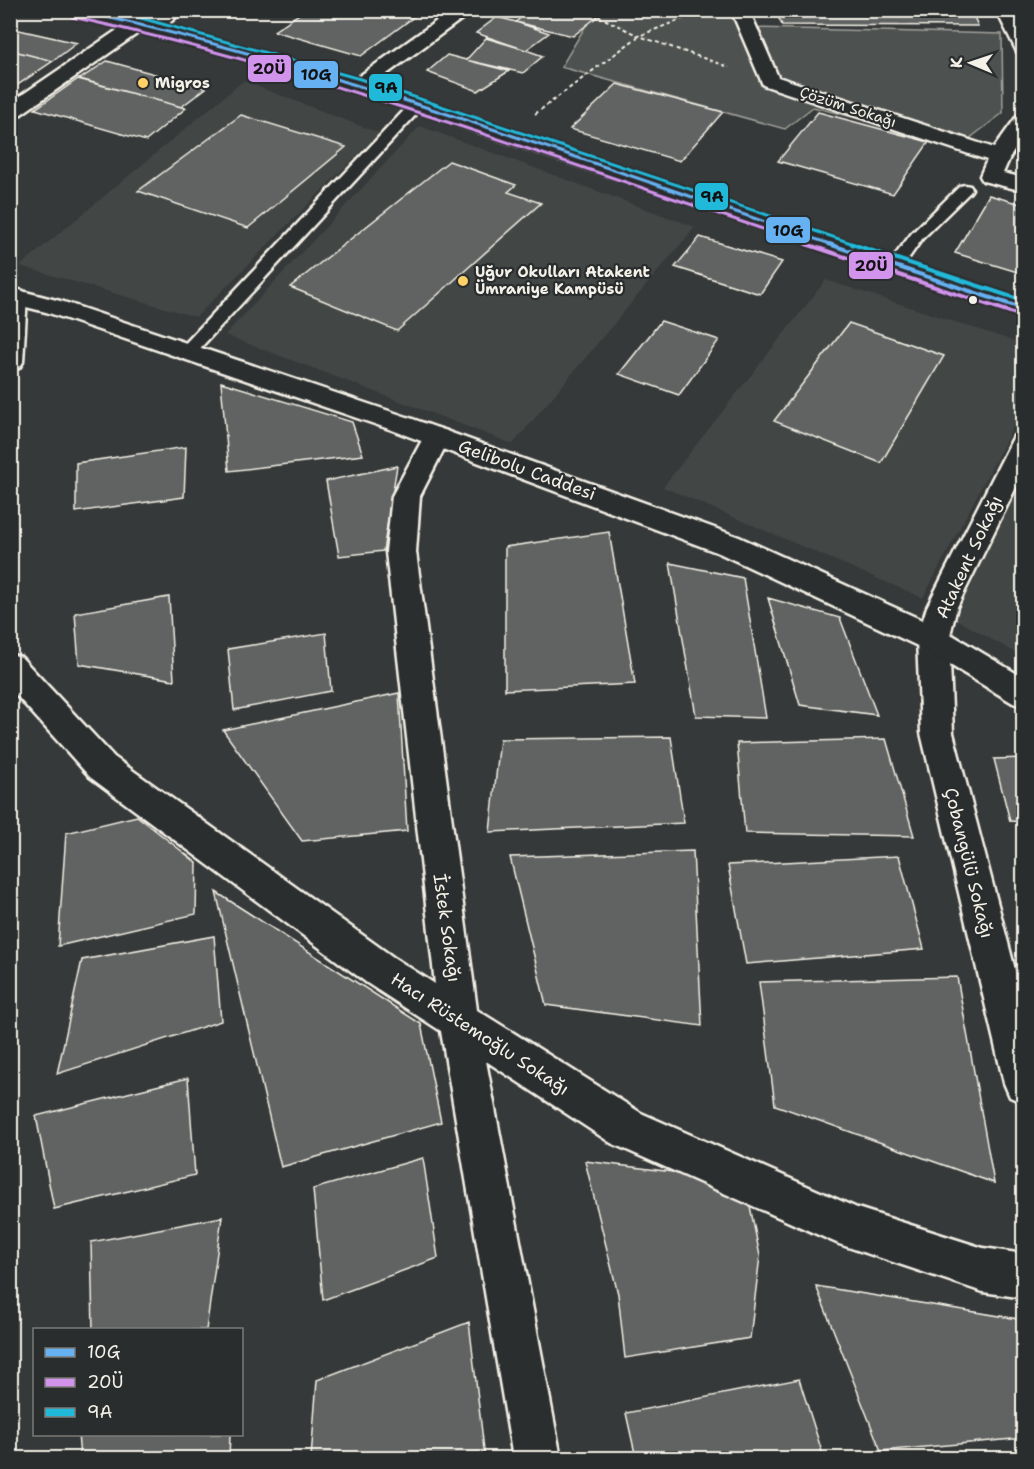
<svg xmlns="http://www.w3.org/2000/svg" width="1034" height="1469" font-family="'Shantell Sans',sans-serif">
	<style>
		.built { fill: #434645 }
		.green { fill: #4e514f; stroke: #a1a19c; stroke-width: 1.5 }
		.building { fill: #616362; stroke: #f4f1e8; stroke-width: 1.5 }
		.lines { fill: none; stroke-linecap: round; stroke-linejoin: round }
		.lane-casing { stroke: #f4f1e8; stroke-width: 5 }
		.street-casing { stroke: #f4f1e8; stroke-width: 5 }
		.secondary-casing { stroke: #f4f1e8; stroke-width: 5 }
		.path { stroke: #f4f1e8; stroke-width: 2; stroke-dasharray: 4 3; stroke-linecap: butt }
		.lane { fill: #2a2d2e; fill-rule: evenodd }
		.street { fill: #2a2d2e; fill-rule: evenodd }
		.secondary { fill: #2a2d2e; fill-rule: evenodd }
		.bus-1-far1-casing { stroke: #2a2d2e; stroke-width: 6 }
		.bus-1-casing { stroke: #2a2d2e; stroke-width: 8 }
		.bus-2-far1-casing { stroke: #2a2d2e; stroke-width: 6 }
		.bus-2-casing { stroke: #2a2d2e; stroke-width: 8 }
		.bus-3-far1-casing { stroke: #2a2d2e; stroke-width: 6 }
		.bus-3-casing { stroke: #2a2d2e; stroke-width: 8 }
		.bus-1-far1 { stroke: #66b1f2; stroke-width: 3 }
		.bus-1 { stroke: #66b1f2; stroke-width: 4 }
		.bus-2-far1 { stroke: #d193ec; stroke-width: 3 }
		.bus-2 { stroke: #d193ec; stroke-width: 4 }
		.bus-3-far1 { stroke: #20b9da; stroke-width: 3 }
		.bus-3 { stroke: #20b9da; stroke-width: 4 }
		.poi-dot { fill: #ffd166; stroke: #2a2d2e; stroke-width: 2 }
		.bus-dot { fill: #f4f1e8; stroke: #2a2d2e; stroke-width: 2 }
		.labels { text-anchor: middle; stroke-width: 4.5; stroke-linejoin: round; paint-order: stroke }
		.far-poi-label { font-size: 15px; font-weight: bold; fill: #f4f1e8; stroke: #2a2d2e; text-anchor: start }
		.far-street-label { font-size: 15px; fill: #f4f1e8; stroke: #2a2d2e }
		.street-label { font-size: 18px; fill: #f4f1e8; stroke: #2a2d2e }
		.line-badge { stroke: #2a2d2e; stroke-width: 2 }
		.pale-badge-label { font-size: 16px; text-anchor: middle; font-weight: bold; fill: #111 }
	</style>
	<rect width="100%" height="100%" fill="#363939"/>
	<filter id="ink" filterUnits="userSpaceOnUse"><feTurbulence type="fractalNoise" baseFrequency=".0167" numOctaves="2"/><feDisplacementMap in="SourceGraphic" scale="12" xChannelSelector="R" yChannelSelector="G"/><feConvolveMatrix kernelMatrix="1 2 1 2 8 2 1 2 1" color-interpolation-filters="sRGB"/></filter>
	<g filter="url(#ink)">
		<path class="built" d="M243,81l136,52 -183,184 -176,-51z
			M420,126l275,101 -182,217 -288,-109z
			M826,280l197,64v64l-100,190 -260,-111z
			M1023,465v192l-71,-40z"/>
		<path class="green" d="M555,11h196l4,17 247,6 1,79 -42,32 -148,-38 -28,22 -224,-62 27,-45z"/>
		<path class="building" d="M305,10h90l20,6 -54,40 -87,-25z
			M528,10h41l29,6 -25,20 -57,-14z
			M775,10h196l7,16 -196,-1z
			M497,17l19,5 33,11 -23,17 -50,-17z
			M10,28l67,15 -24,18 -43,-11z
			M486,38l40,12 17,6 -20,17 -57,-13z
			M10,50l43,11 -43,29z
			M447,55l19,5 43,11 -31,20 -51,-19z
			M107,61l99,27 -25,19 -101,-28z
			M78,79l108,29 -40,33 -111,-32z
			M617,84l106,28 -43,49 -110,-32z
			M818,112l111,30 -36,52 -115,-33z
			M241,115l105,32 -98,81 -110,-37z
			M449,161l67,24 -8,7 33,11 -144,128 -107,-44z
			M989,195l35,10v69l-69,-21z
			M700,237l82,25 -22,32 -85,-27z
			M661,321l58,19 -40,55 -60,-21z
			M849,323l95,33 -63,107 -107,-42z
			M221,382l131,40 11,33 -134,16z
			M186,447l-2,50 -108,15v-49z
			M397,466l-14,85 -44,5 -13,-75z
			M609,532l26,152 -130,6v-143z
			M670,563l73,15 23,140 -70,-2z
			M169,597l5,83 -95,-16 -4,-51z
			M768,598l72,20 37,97 -77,-10z
			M326,633l5,58 -97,19 -6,-61z
			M399,693l8,138 -105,10 -79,-111z
			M671,737l13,86 -194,9 10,-93z
			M886,739l28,97 -169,-3 -8,-90z
			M1024,758v64l-14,-1 -16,-62z
			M137,816l60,47 -1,51 -138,32 8,-113z
			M693,851l9,175 -156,-21 -36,-148z
			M899,856l25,93 -178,15 -18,-99z
			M216,892l205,132 20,98 -160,45z
			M214,936l7,85 -164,53 25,-114z
			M957,977l37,206 -219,-78 -16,-123z
			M188,1078l7,97 -141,34 -18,-93z
			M423,1158l15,100 -115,42 -10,-111z
			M585,1161l160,20 15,75 -10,82 -125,20 -7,-64z
			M222,1217l-16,113h-113l-2,-88z
			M816,1286l208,34v118l-143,13z
			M469,1322l16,136h-174l6,-78z
			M799,1379l25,79h-188l-10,-45z
			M78,1434h152l-1,24h-149z"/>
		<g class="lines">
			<defs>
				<path id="lane" d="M417,101l7,4 -2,3 -230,249h-12l-3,-4 3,-4 232,-247z
					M965,185l5,1 2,3 -2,3 -48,47 -21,30h-12l-2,-3 25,-33 48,-47z"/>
				<path id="street" d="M163,10h21l-25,22 -7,2 -8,-5 -127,88 -7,2v-16l122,-83 7,-2 8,5z
					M452,10h22l-109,80h-14l-3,-4 3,-4z
					M731,10h18l29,67 216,71 23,-32 7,-2v22l-14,21 -7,16 21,5v13l-41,-10 -3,-5 7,-16 -224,-75z
					M996,10h18l10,18v26l-7,-2z
					M15,289l8,2 4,5 -4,66 -4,6 -9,2v-80z
					M437,428l10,3 3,6 -30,59 -4,56 61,458 164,103 216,95 126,40 41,6v44l-41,-6 -144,-48 -228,-101 -125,-82 75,397h-48l-72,-427 -74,-48 -277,-206 -80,-89v-34l11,3 93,100 279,200 42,27 -49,-432 6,-56 35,-65z
					M1024,433v38l-67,136 -8,32 4,94 71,271v99l-14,-6 -6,-14 -83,-350 -4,-94 10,-32 84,-165 3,-6z"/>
				<path id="secondary" d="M65,10h37l37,8 226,64 659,219v15l-673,-226 -215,-61 -68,-15z
					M10,288l54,14 346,116 329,119 205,93 80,48v29l-11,-4 -91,-55 -203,-95 -327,-123 -346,-118 -36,-9z"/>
			</defs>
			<use href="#lane" class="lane-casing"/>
			<use href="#street" class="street-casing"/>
			<use href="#secondary" class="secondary-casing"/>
			<path class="path" d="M586,10l53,26 90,31
				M535,114l104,-78 65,-26"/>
			<use href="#lane" class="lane"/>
			<use href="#street" class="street"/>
			<use href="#secondary" class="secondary"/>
			<defs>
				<path id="bus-1-far1" d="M76,10c258,57 507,151 757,235"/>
				<path id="bus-1" d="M829,244l195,65"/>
				<path id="bus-2-far1" d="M72,17c250,54 496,147 738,228"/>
				<path id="bus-2" d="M806,244l216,72"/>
				<path id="bus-3-far1" d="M112,10l248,69 497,166"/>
				<path id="bus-3" d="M852,244l172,57"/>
			</defs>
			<use href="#bus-1-far1" class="bus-1-far1-casing"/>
			<use href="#bus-1" class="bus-1-casing"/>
			<use href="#bus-2-far1" class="bus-2-far1-casing"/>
			<use href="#bus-2" class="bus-2-casing"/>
			<use href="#bus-3-far1" class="bus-3-far1-casing"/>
			<use href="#bus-3" class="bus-3-casing"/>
			<use href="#bus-1-far1" class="bus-1-far1"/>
			<use href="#bus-1" class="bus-1"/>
			<use href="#bus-2-far1" class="bus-2-far1"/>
			<use href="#bus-2" class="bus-2"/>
			<use href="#bus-3-far1" class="bus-3-far1"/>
			<use href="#bus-3" class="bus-3"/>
		</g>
	</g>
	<g class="poi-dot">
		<circle cx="143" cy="83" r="6"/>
		<circle cx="463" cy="281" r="6"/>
	</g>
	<circle class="bus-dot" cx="973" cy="300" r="5"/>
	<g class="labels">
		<g class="far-poi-label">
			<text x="155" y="88">Migros</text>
			<text x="475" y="277">Uğur Okulları Atakent<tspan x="475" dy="17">Ümraniye Kampüsü</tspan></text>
		</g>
		<g class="far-street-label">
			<text transform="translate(848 107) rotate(18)" y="5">Çözüm Sokağı</text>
		</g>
		<g class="street-label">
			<text transform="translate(527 470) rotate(20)" y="6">Gelibolu Caddesi</text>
			<text transform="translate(969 557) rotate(-65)" y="6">Atakent Sokağı</text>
			<text transform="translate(969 863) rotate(76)" y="6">Çobangülü Sokağı</text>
			<text transform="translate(447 928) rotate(82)" y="6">İstek Sokağı</text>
			<text transform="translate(480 1034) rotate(33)" y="6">Hacı Rüstemoğlu Sokağı</text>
		</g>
	</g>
	<g class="line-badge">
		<rect x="247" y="54" width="45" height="29" rx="6" fill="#d193ec"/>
		<rect x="293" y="60" width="46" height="29" rx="6" fill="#66b1f2"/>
		<rect x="368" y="73" width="35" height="29" rx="6" fill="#20b9da"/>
		<rect x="694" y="182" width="35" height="29" rx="6" fill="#20b9da"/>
		<rect x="765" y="216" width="46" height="28" rx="6" fill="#66b1f2"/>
		<rect x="848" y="251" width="46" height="29" rx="6" fill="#d193ec"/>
	</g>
	<g class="pale-badge-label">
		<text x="269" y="74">20Ü</text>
		<text x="316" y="80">10G</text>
		<text x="386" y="93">9A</text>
		<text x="712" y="202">9A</text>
		<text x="788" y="236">10G</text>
		<text x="871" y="271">20Ü</text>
	</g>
	<rect width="1034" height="1469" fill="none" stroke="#2a2d2e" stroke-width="36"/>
	<rect x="18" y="18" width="998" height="1433" fill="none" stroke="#f4f1e8" stroke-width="2" filter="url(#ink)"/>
	<rect x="33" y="1328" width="210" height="108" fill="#2a2d2e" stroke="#7b7b78" stroke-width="1.5"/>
	<rect x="45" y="1348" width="30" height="9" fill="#66b1f2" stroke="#7b7b78" stroke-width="1.5"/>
	<text x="87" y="1358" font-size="18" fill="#f4f1e8">10G</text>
	<rect x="45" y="1378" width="30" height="9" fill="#d193ec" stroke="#7b7b78" stroke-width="1.5"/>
	<text x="87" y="1388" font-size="18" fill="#f4f1e8">20Ü</text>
	<rect x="45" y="1408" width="30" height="9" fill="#20b9da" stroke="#7b7b78" stroke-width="1.5"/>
	<text x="87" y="1418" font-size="18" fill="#f4f1e8">9A</text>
	<g transform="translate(971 63) rotate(272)" stroke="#2a2d2e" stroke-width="4.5" paint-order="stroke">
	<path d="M0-4.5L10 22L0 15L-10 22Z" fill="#f4f1e8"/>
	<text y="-9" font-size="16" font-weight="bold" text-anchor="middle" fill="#f4f1e8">K</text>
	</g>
</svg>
